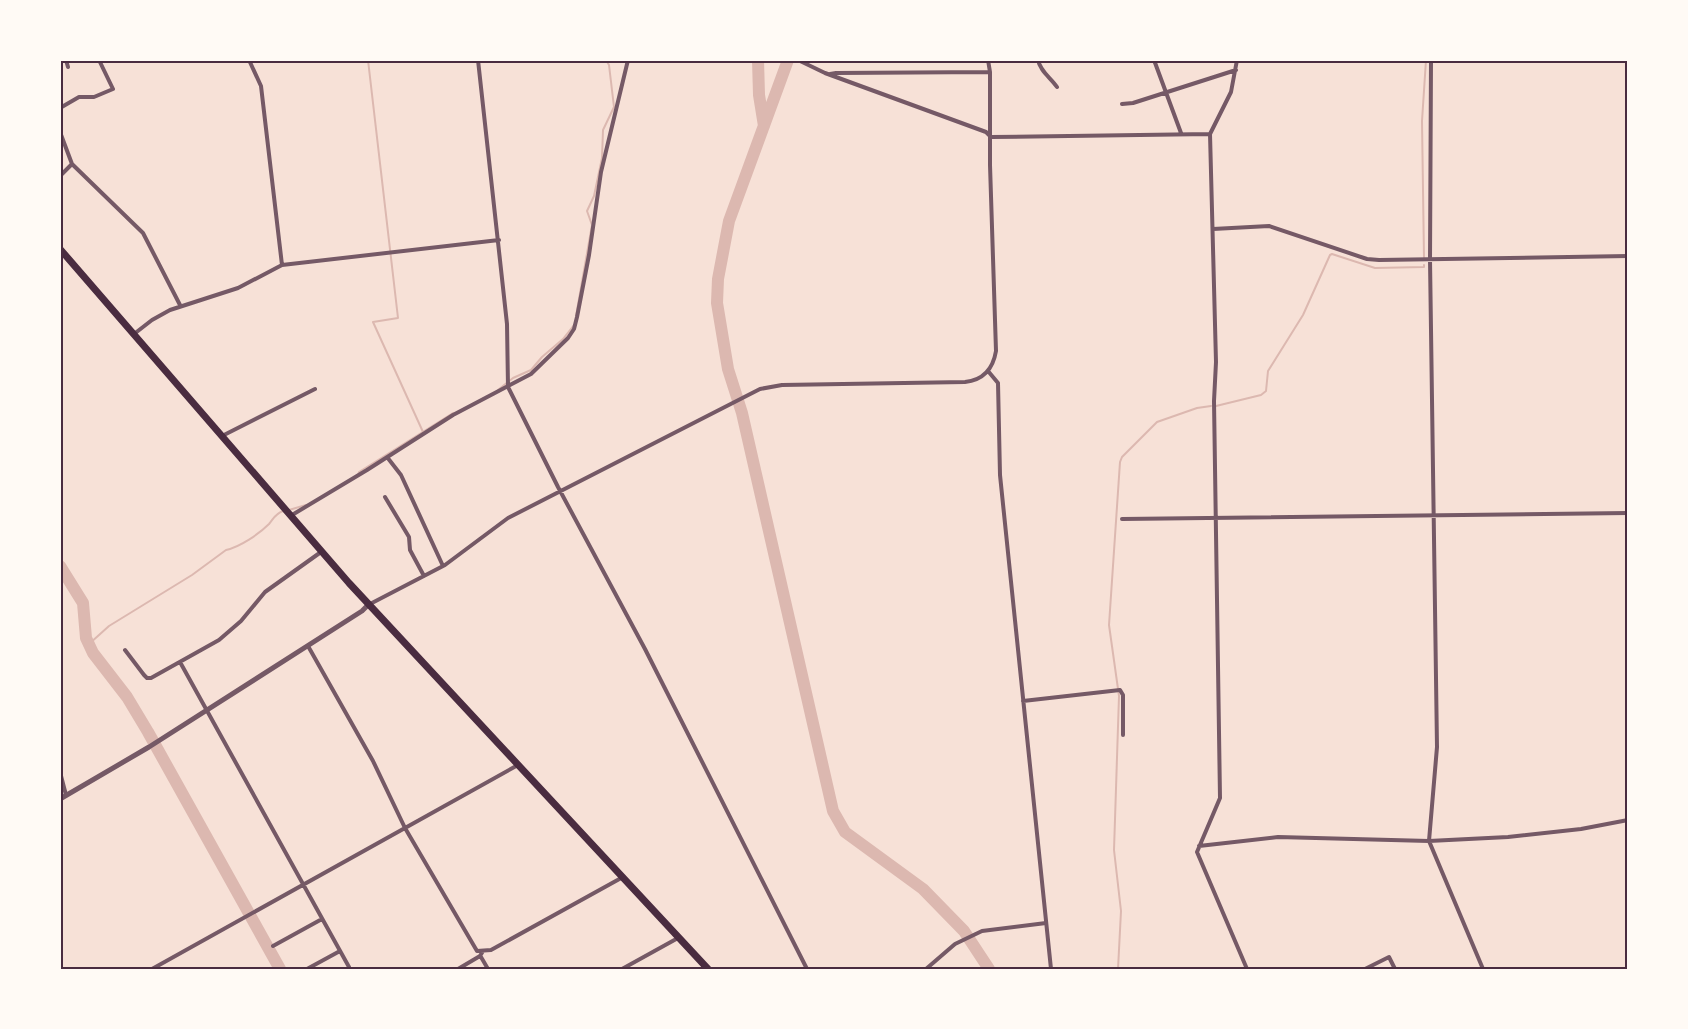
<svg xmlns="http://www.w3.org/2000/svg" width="1688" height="1029" font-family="'Public Sans',sans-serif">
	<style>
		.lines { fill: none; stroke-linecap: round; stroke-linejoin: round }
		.stream { stroke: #dcb8b0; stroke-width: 2 }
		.river { stroke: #dcb8b0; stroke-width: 12 }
		.minor { stroke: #755966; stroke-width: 4 }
		.tertiary { stroke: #755966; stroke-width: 5 }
		.trunk { stroke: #4a2c40; stroke-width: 7 }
		.neatline { fill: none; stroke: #4a2c40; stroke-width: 2 }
	</style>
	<rect width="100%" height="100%" fill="#f7e1d7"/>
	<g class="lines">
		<path class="stream" d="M368,60l30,258 -25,4 50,110
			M1424,258l-2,-137 4,-61
			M576,316l16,-91 -5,-14 7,-15 8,-38 1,-28 11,-23 -5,-42 -3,-5
			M498,390l15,-12 18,-8 11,-13 21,-18 11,-14
			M1216,406l45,-11 5,-4 2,-20 35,-56 27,-60 2,-1 43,14 49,-1v-2
			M358,475l1,-3 94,-59
			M289,510l17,-5
			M89,644l20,-18 83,-51 34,-25c14,-3 33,-16 43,-26 5,-6 6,-10 14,-13
			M1118,969l3,-58 -7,-61 5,-154 -10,-71 11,-163 2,-5 35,-35 40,-14 14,-2"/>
		<path class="river" d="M758,60l1,35 5,31
			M788,60l-59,161 -11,58 -1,24 11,66 14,44 91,398 12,21 78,57 41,42 25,38
			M60,566l23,37 3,35 7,15 34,44 21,35 132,237"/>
		<path class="minor" d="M66,60l2,7
			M249,60l12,26 21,179
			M478,60l29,264 1,63 50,100 87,162 162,320
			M798,60l27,13 161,59 5,5 219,-3
			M1038,60c2,11 13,18 19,27
			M1154,60l27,73
			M1237,60l-6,32 -21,42 6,228 -2,39 6,397 -23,54 50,117
			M1431,60l-1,200 7,487 -8,94 54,128
			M830,74l6,-1 154,-1
			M1122,104l11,-1 103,-33
			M60,108l19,-11h15l19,-8 -14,-29
			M60,132l12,32 71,69 37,72
			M60,176l12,-12
			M1213,229l56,-3 98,33 12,1 249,-4
			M134,334l18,-14 18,-10 68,-22 44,-23 217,-25
			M988,371l10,12 2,92 51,494
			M222,436l93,-47
			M387,457l14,18 42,91
			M385,497l24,40 1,13 14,26
			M292,515l75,-45 86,-55 78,-41 37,-36 6,-9 3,-12 12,-62 12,-83 27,-112
			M1122,519l506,-6
			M370,604l75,-39 63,-47 252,-129 22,-4 183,-3c19,-2 28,-13 31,-31l-6,-186v-93l-2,-12
			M308,646l65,115 32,67 72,123 14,-1 132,-73
			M125,650l19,25 3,3h4l68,-38 22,-19 24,-29 56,-40
			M180,662l169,305
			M1023,701l97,-11 3,5v40
			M60,772l6,23
			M1199,846l79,-9 151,4 79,-4 73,-8 47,-9
			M273,946l49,-27
			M481,957l7,12
			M152,969l366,-204
			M307,969l33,-18
			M458,969l22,-13 3,-5
			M622,969l56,-31
			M926,969l29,-25 27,-13 64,-8
			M1365,969l24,-12 6,12"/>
		<path class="tertiary" d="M60,799l89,-52 213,-136 7,-7"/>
		<path class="trunk" d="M60,249l289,334 359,386"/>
	</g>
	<rect width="1688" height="1029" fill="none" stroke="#fffaf5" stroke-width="123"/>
	<rect x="62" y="62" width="1564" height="906" class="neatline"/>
</svg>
